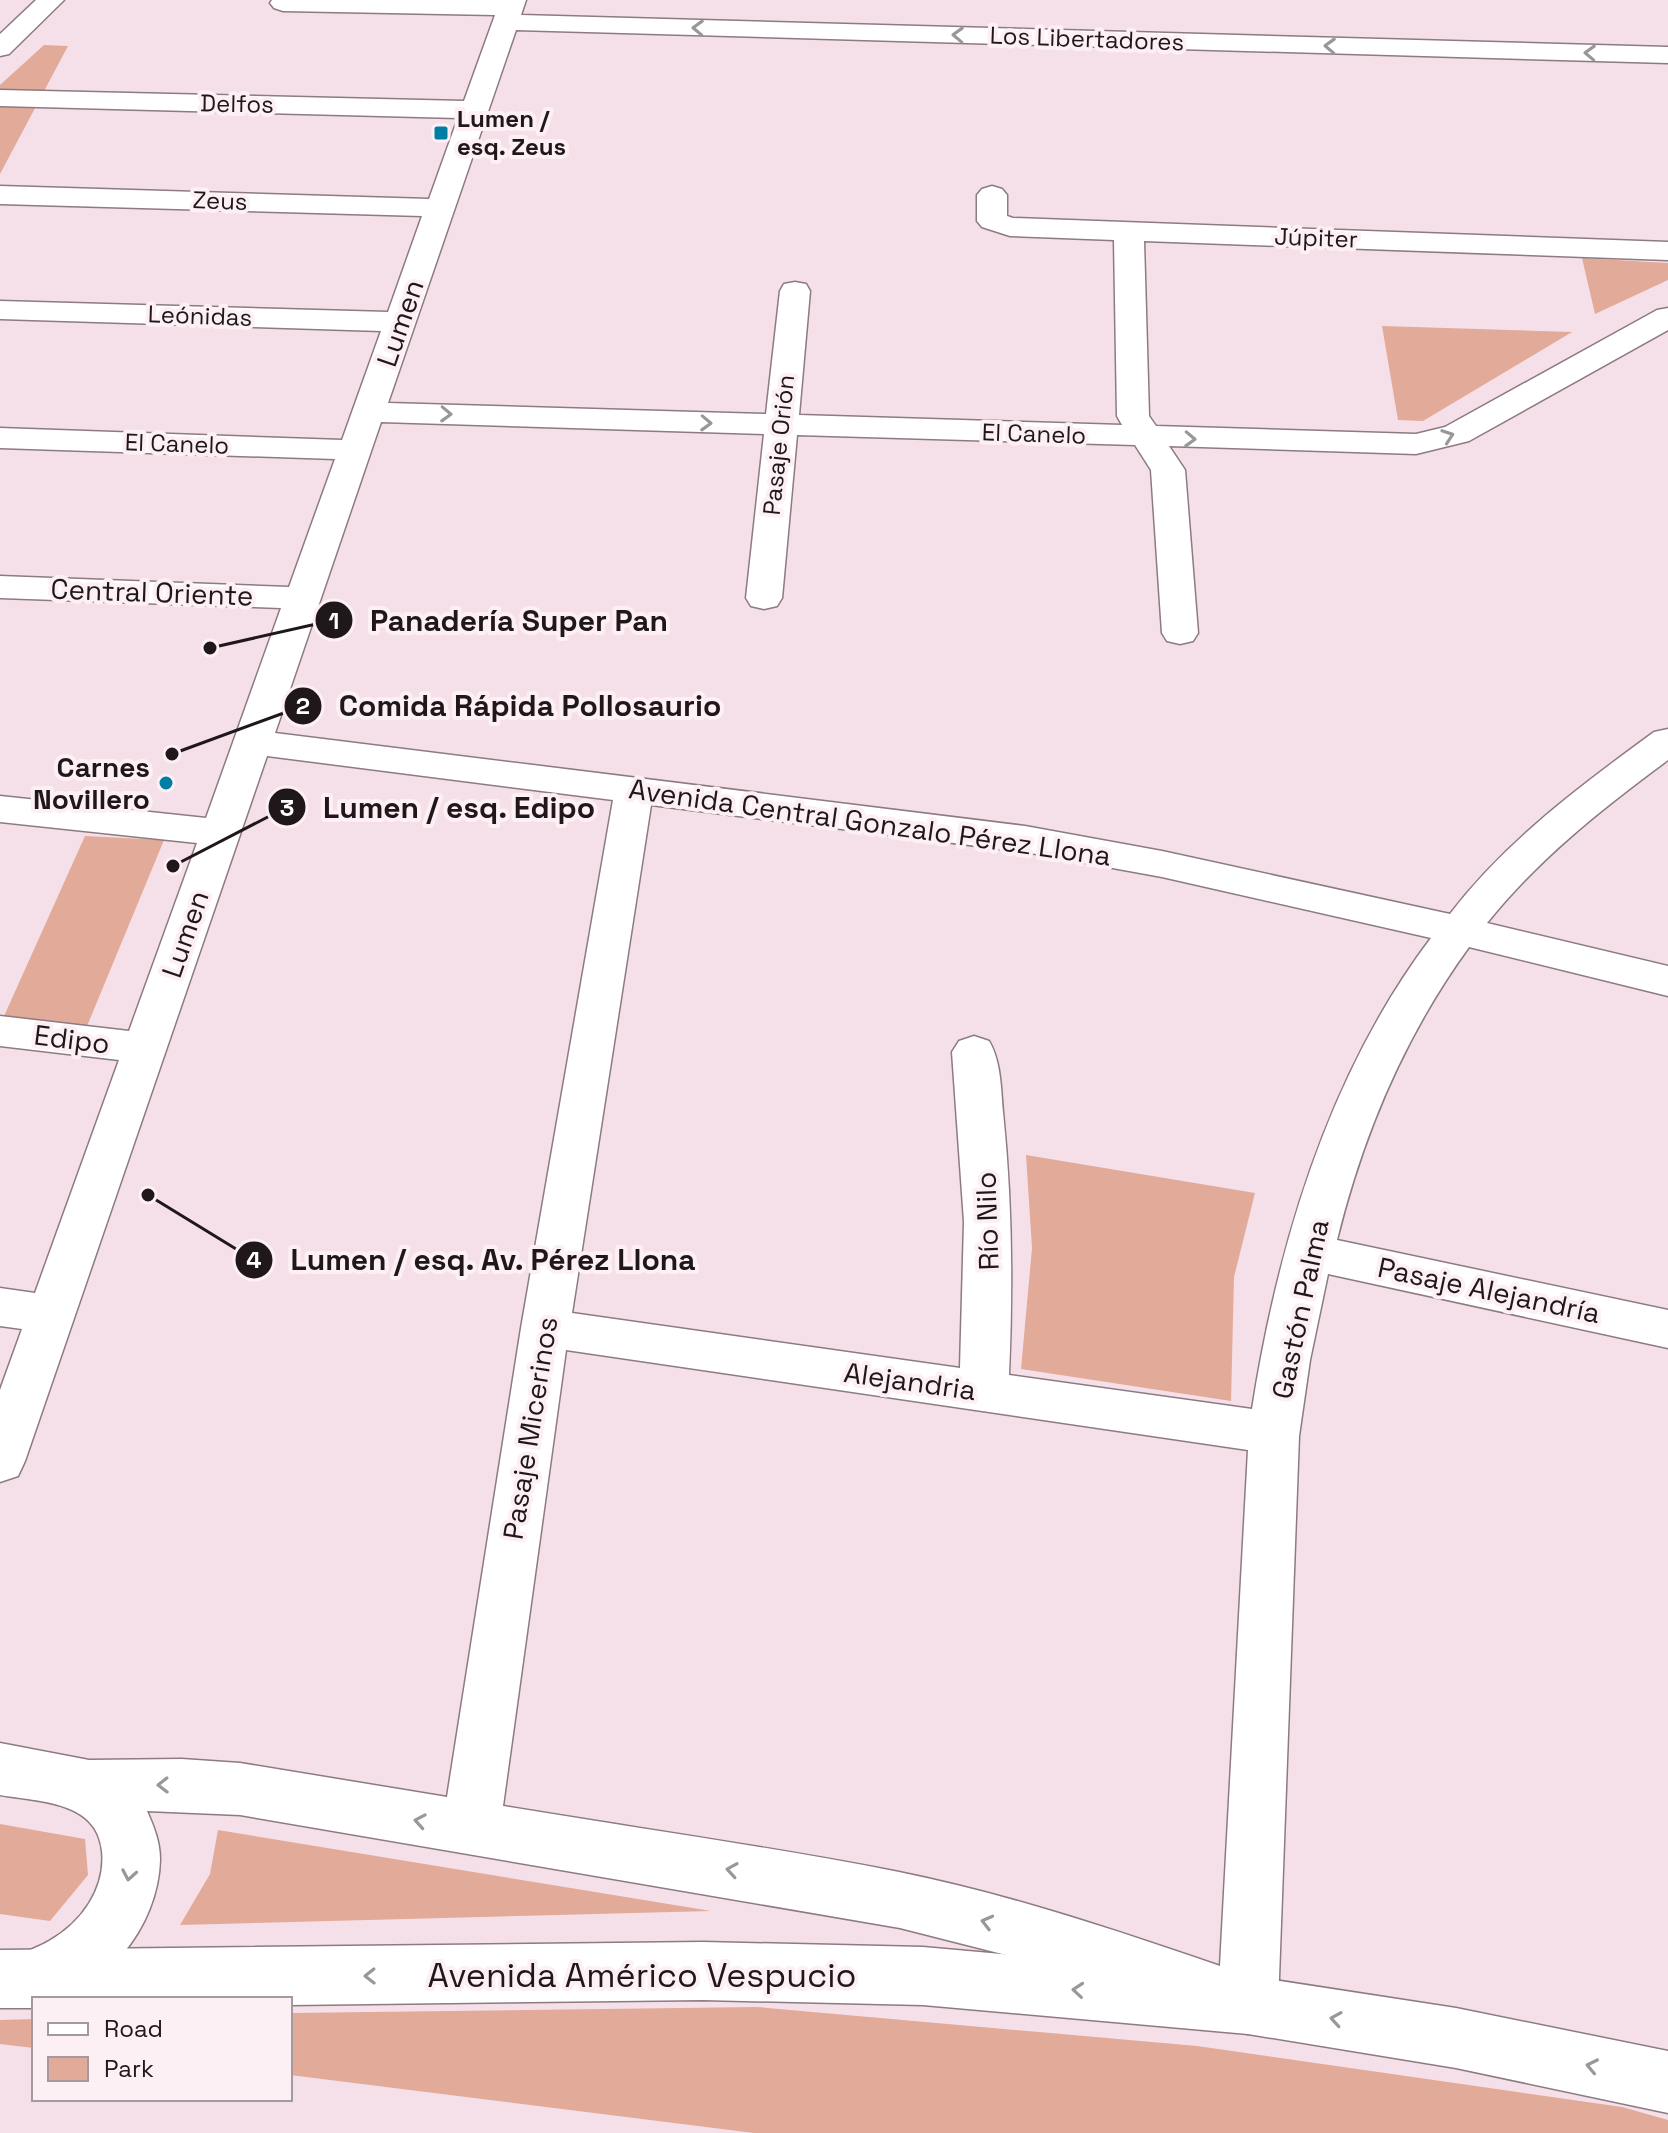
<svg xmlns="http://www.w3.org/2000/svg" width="1668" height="2133" font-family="'Space Grotesk',sans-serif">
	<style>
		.green { fill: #e2aa98 }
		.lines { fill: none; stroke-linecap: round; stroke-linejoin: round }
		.minor-casing { stroke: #8d7a82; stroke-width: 3 }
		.major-casing { stroke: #8d7a82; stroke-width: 3 }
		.minor { fill: #fff; fill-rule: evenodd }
		.major { fill: #fff; fill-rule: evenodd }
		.oneway { stroke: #9a9798 }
		.poi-dot { fill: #007ea4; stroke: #fdf0f5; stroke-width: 3 }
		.labels { text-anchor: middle; stroke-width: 8; stroke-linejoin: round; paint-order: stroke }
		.far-street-label { font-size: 24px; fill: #1f171a; stroke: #fdf0f5 }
		.far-poi-label { font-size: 24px; font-weight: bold; fill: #1f171a; stroke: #fdf0f5; text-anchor: start }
		.street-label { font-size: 28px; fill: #1f171a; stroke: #fdf0f5 }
		.poi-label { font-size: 28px; font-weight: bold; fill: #1f171a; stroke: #fdf0f5; text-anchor: end }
		.near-street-label { font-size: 34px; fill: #1f171a; stroke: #fdf0f5 }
		.leader { fill: none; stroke: #1f171a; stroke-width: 3 }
		.callout-dot { fill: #1f171a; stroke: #fdf0f5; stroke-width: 3 }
		.mark-label { font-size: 24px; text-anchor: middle; font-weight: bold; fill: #fff }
		.callout-label { font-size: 30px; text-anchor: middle; font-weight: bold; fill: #1f171a; stroke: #fdf0f5; stroke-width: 8; stroke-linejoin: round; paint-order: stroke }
	</style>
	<rect width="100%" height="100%" fill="#f5e0e9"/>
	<path class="green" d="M44,45l24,1 -68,128v-89z
		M1582,258l86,5v17l-73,34z
		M1382,326l190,6 -149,89 -25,-1z
		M85,836l79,4 -79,191 -85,-6z
		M1026,1155l229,38 -21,84 -3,124 -210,-32 11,-121z
		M0,1824l85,15 3,36 -38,46 -50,-7z
		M218,1830l493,81 -531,14 30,-51z
		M757,2007l440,39 425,61 46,13v13h-914l-464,-58v-62z
		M34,2019v29l-34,-4v-24z"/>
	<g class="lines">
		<defs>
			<path id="minor" d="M36,0h28l-55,54 -9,2v-22z
				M272,0h254l-5,15 1147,32v16l-1152,-33 -128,373 378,11 14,-123 4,-7 11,-2 11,2 4,7 -11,124 323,10 -5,-9 -3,-176 -104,-4 -28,-9 -5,-6v-26l5,-6 10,-3 10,3 5,6v21l6,2 655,24v18l-524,-19 5,175 7,10 260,8 29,-7 212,-117 11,-2v22l-199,111 -53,13 -247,-8 16,24 13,163 -5,8 -13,3 -13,-3 -5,-8 -11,-163 -16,-25 -338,-10 -15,163 -5,8 -13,3 -13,-3 -5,-8 18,-164 -383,-12 -106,311 750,93 137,25 288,63c56,-73 130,-128 204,-182l14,-3v31c-65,48 -130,99 -181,163l181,43v30l-199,-49c-64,88 -106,187 -132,293l331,70v38l-340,-74 -18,86 -11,76 -21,569 -9,21 -21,8 -117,-41 -117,-36 -114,-29 -660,-113 -93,-4c7,16 13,31 13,48 -1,67 -57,140 -126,140v9l-20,-8 -9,-21c3,-7 6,-17 11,-21 9,-7 23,-11 33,-17 32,-18 57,-52 53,-90 -5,-50 -62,-49 -102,-56v-52l89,17 93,-1 58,4 207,34 74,-469 92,-528 -346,-44 -242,705 -7,15 -18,6v-92l22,-61 -22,-3v-38l35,5 84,-233 -119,-14v-30l129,15 68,-188 -197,-21v-26l206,22 75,-210 -281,-10v-22l289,11 46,-128 -335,-11v-20l342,12 39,-109 -381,-12v-18l388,11 34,-96 -422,-12v-18l429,13 29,-81 -458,-12v-16l464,11 31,-86 -212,-4 -9,-3 -4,-5zM651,805l374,47 137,25 269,61c-102,135 -153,306 -179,471l-243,-34c4,-88 3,-176 -6,-263 -2,-23 -2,-51 -14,-71l-15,-5 -15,5 -7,11 12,170 -4,146 -388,-55zM566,1350l682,100 -28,516c-105,-36 -212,-72 -321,-94 -131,-26 -265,-44 -396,-66z"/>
			<path id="major" d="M703,1942l220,5 325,29 208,32 212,43v62l-212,-45 -208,-34 -325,-29 -220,-5 -413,5v-6h-256v9h-34v-58z"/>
		</defs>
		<use href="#minor" class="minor-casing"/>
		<use href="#major" class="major-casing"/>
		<use href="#minor" class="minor"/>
		<use href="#major" class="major"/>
	</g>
	<defs><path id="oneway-chevron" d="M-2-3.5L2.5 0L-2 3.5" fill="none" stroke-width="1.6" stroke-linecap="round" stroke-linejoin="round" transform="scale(2)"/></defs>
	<g class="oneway">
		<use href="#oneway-chevron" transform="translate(698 28) rotate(-178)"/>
		<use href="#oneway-chevron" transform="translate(958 35) rotate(-178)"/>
		<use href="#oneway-chevron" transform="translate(1330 46) rotate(-178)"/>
		<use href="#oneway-chevron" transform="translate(1590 53) rotate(-178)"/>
		<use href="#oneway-chevron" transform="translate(446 414) rotate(2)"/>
		<use href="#oneway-chevron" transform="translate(706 423) rotate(2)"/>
		<use href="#oneway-chevron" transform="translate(1448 436) rotate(-19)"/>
		<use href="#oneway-chevron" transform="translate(1190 439) rotate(2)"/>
		<use href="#oneway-chevron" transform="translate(163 1785) rotate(179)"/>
		<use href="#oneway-chevron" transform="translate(420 1821) rotate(-170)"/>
		<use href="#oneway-chevron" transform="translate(732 1870) rotate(-171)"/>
		<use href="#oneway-chevron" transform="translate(129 1875) rotate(100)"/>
		<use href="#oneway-chevron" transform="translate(987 1922) rotate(-166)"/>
		<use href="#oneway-chevron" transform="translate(370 1976) rotate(179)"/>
		<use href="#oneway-chevron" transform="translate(1078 1990) rotate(-175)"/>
		<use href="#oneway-chevron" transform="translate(1336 2019) rotate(-171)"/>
		<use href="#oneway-chevron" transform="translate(1592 2066) rotate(-168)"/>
	</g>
	<g class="poi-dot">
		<rect x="433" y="125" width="16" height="16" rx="4"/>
		<circle cx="166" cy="783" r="8"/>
	</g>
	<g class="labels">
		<g class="far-street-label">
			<text transform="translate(1087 39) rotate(2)" y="8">Los Libertadores</text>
			<text transform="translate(237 104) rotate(1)" y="8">Delfos</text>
			<text transform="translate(220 201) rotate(2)" y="8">Zeus</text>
			<text transform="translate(1316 238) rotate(2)" y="8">Júpiter</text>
			<text transform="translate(200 316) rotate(2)" y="8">Leónidas</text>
			<text transform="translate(1034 434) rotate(2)" y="8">El Canelo</text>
			<text transform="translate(177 444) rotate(2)" y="8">El Canelo</text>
			<text transform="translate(779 445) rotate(-84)" y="8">Pasaje Orión</text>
		</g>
		<g class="far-poi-label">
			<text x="457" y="127">Lumen /<tspan x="457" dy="28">esq. Zeus</tspan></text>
		</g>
		<g class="street-label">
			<text transform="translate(400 323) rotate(-71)" y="10">Lumen</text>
			<text transform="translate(152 592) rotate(2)" y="10">Central Oriente</text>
			<text transform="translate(870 822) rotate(8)" y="10">Avenida Central Gonzalo Pérez Llona</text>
			<text transform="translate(185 934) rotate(-71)" y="10">Lumen</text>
			<text transform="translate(72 1039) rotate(7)" y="10">Edipo</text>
			<text transform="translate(987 1221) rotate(-92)" y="10">Río Nilo</text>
			<text transform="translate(1489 1290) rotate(12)" y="10">Pasaje Alejandría</text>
			<text transform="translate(1300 1309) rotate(-78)" y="10">Gastón Palma</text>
			<text transform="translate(910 1381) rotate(8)" y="10">Alejandria</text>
			<text transform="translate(530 1428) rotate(-81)" y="10">Pasaje Micerinos</text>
		</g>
		<g class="poi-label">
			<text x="150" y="777">Carnes<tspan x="150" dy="32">Novillero</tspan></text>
		</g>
		<g class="near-street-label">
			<text x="642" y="1987">Avenida Américo Vespucio</text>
		</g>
	</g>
	<path class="leader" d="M210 648L334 620M172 754L303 706M173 866L287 807M148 1195L254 1260"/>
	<g class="callout-dot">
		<circle cx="210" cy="648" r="8"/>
		<circle cx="172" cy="754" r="8"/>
		<circle cx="173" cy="866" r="8"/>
		<circle cx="148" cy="1195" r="8"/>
		<circle cx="334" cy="620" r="20"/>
		<circle cx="303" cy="706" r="20"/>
		<circle cx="287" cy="807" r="20"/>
		<circle cx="254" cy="1260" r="20"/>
	</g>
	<g class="mark-label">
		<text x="334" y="629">1</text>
		<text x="303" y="714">2</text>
		<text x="287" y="816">3</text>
		<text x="254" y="1268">4</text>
	</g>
	<g class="callout-label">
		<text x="519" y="631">Panadería Super Pan</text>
		<text x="530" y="716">Comida Rápida Pollosaurio</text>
		<text x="459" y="818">Lumen / esq. Edipo</text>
		<text x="493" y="1270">Lumen / esq. Av. Pérez Llona</text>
	</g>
	<rect x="32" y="1997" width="260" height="104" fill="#fdf0f5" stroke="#a4999d" stroke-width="2"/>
	<rect x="48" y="2023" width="40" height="12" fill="#ffffff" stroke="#a4999d" stroke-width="2"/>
	<text x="104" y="2037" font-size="24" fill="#1f171a">Road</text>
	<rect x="48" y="2057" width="40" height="24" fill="#e2aa98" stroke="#a4999d" stroke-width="2"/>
	<text x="104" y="2077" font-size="24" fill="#1f171a">Park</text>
</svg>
